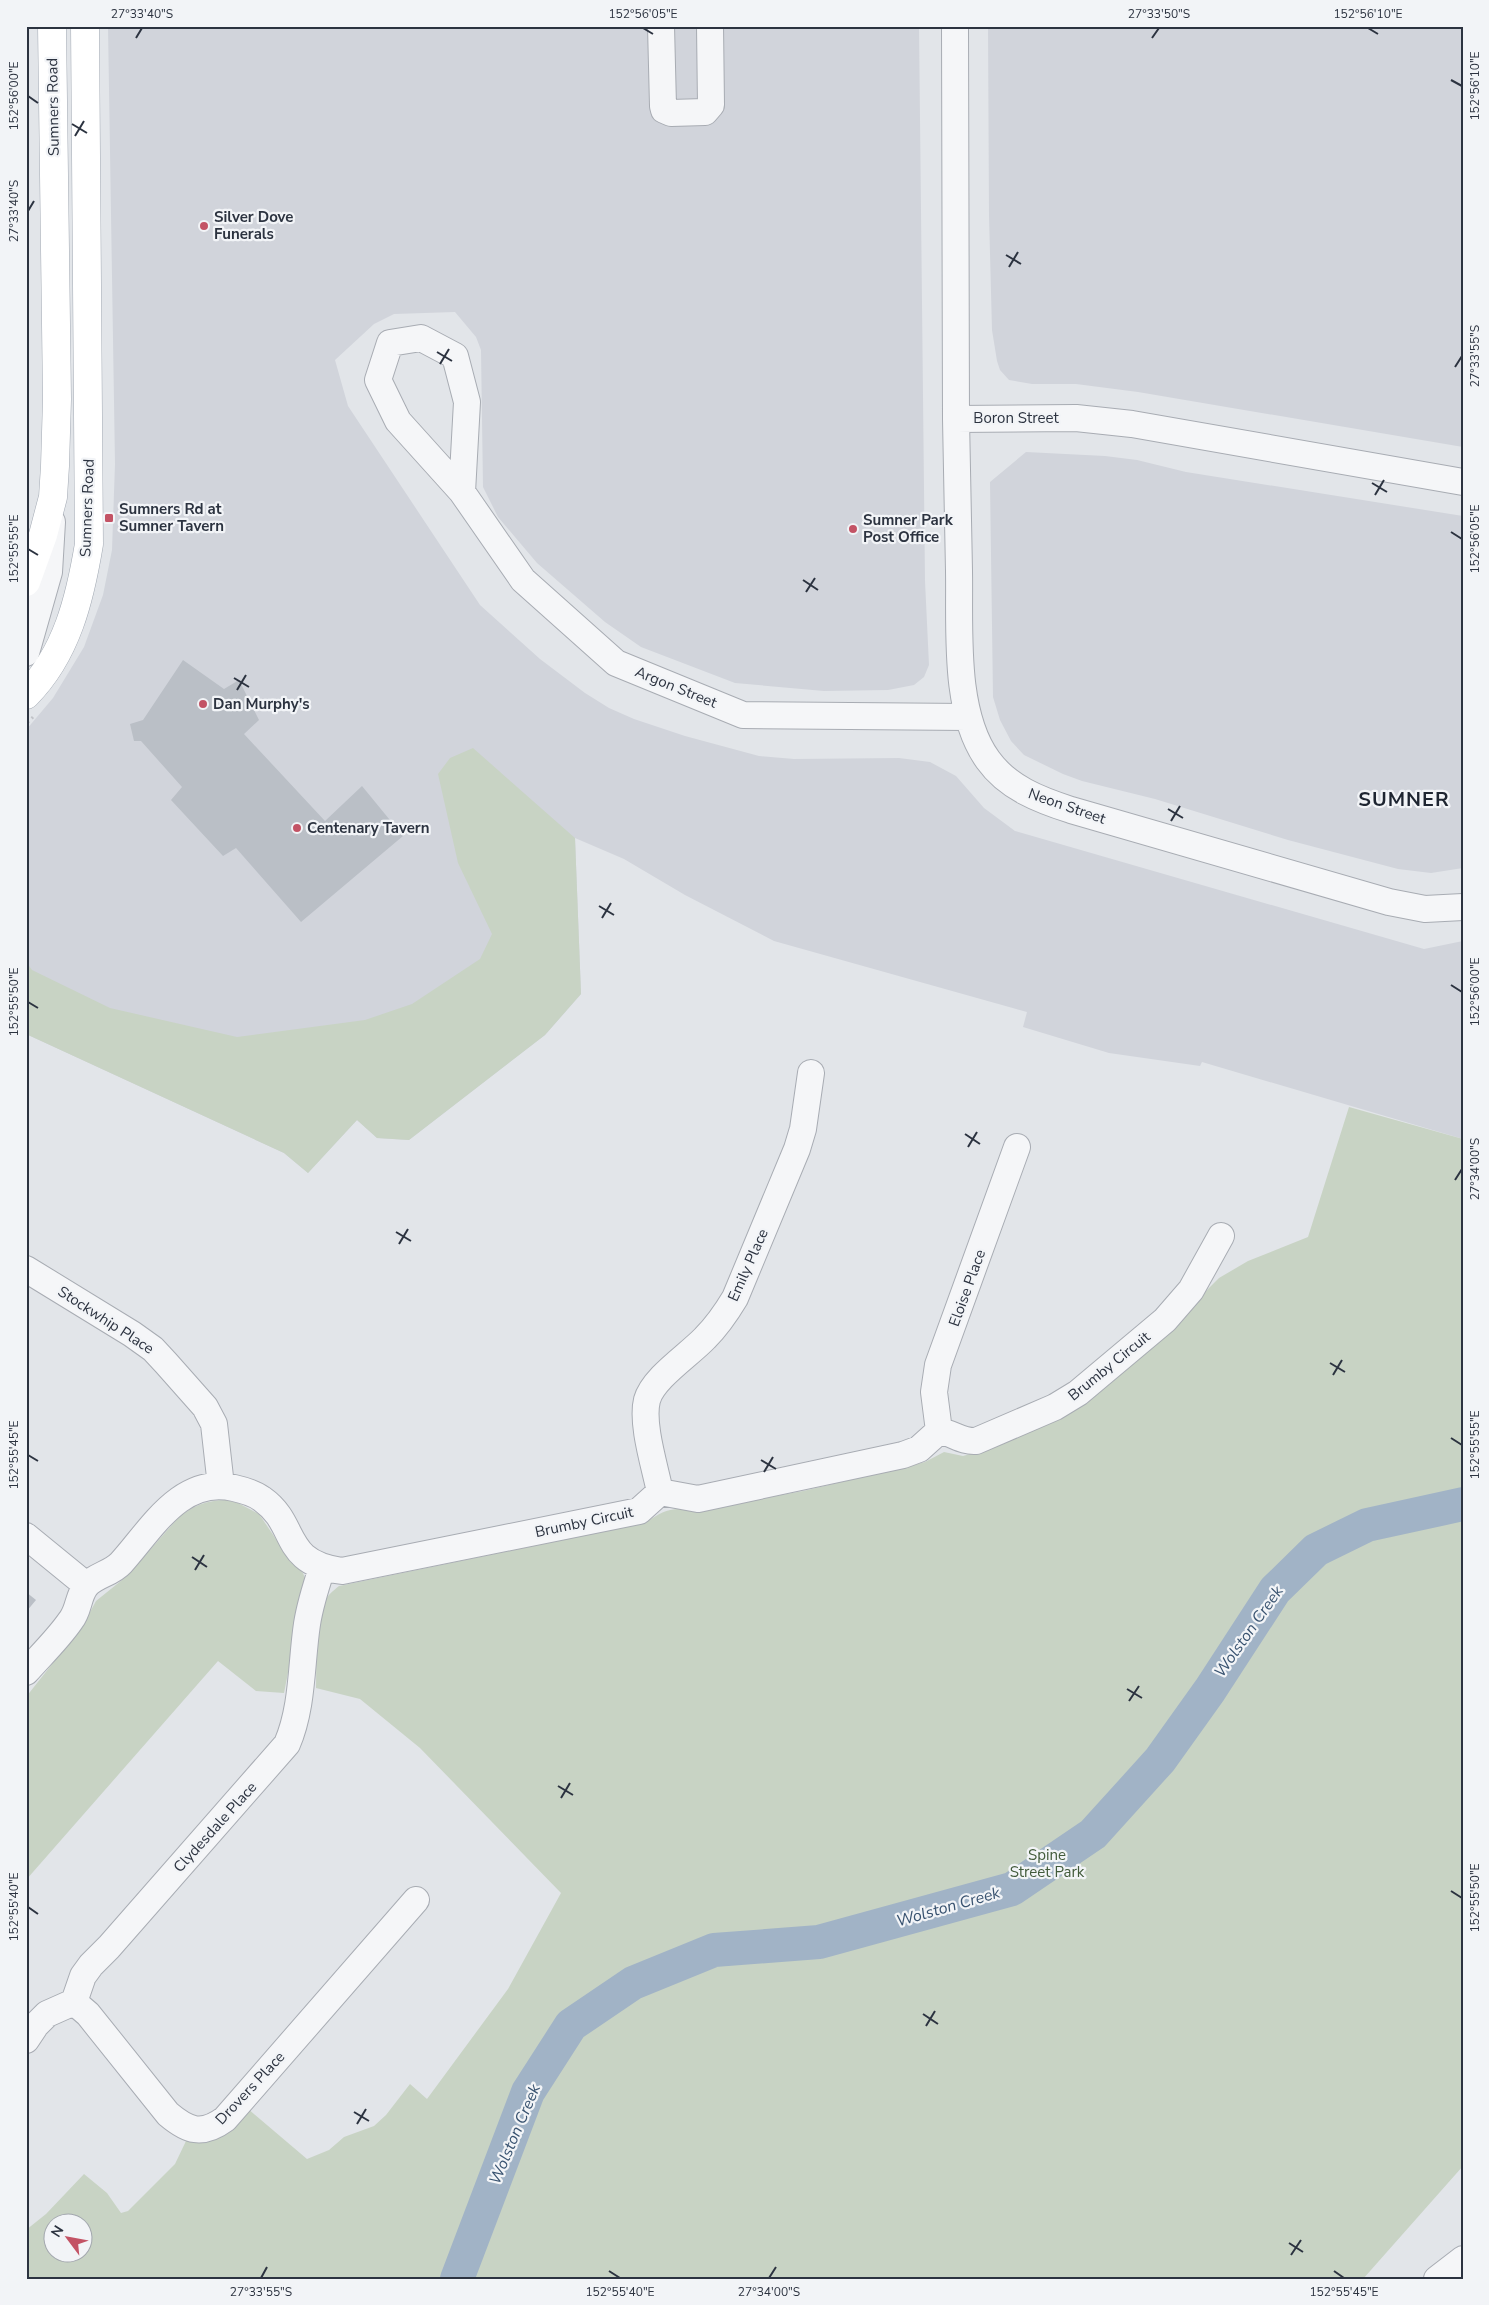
<svg xmlns="http://www.w3.org/2000/svg" width="1489" height="2305" font-family="'Nunito Sans',sans-serif">
	<style>
		.built { fill: #d1d4db }
		.green { fill: #c8d3c4; fill-rule: evenodd }
		.lines { fill: none; stroke-linecap: round; stroke-linejoin: round }
		.river { stroke: #a1b3c6; stroke-width: 34 }
		.building { fill: #babfc6 }
		.minor-casing { stroke: #a8acb3; stroke-width: 28 }
		.major-casing { stroke: #a3aab4; stroke-width: 29 }
		.path { stroke: #c1c3c8; stroke-width: 3; stroke-dasharray: 4 4; stroke-linecap: butt }
		.minor { stroke: #f5f6f8; stroke-width: 26 }
		.major { stroke: #fff; stroke-width: 28 }
		.ticks { fill: none; stroke: #2c3340; stroke-width: 2 }
		.poi-dot { fill: #c35365; stroke: #f2f4f7; stroke-width: 2 }
		.labels { text-anchor: middle; stroke-width: 4.5; stroke-linejoin: round; paint-order: stroke }
		.street-label { font-size: 15px; fill: #2c3340; stroke: #f2f4f7 }
		.poi-label { font-size: 15px; font-weight: bold; fill: #2c3340; stroke: #f2f4f7; text-anchor: start }
		.park-label { font-size: 15px; fill: #415a3a; stroke: #f2f4f7 }
		.water-label { font-size: 16px; font-style: italic; fill: #395370; stroke: #f2f4f7 }
		.district-label { font-size: 20px; font-weight: bold; letter-spacing: 1px; fill: #1e2531; stroke: #f2f4f7 }
		.neatline { fill: none; stroke: #2c3340; stroke-width: 2 }
		.ticks-label { font-size: 12px; text-anchor: middle; fill: #2c3340 }
	</style>
	<rect width="100%" height="100%" fill="#e2e5e9"/>
	<path class="built" d="M108,26h811l6,555 4,84 -5,12 -10,8 -26,5 -64,1 -89,-8 -94,-36 -36,-25 -68,-59 -39,-46 -15,-30 -2,-137 -5,-13 -21,-25 -61,2 -20,10 -39,36 13,46 132,199 60,54 45,34 24,15 25,11 51,17 74,20 35,3 105,-1 31,4 26,14 28,32 31,23 409,118 39,-8v198l-261,-77 -2,4 -91,-13 -86,-26 4,-15 -253,-71 -89,-46 -61,-36 -49,-21 6,156 -36,41 -136,105 -32,-2 -20,-18 -49,53 -24,-20 -258,-119v-304l27,-32 31,-51 19,-52 9,-45 3,-86z
		M988,26h475v421l-325,-55 -62,-8h-44l-23,-4 -9,-10 -3,-9 -5,-31 -3,-115z
		M1026,452l79,4 32,4 49,12 277,44v352l-32,5 -33,-4 -110,-29 -133,-41 -73,-18 -19,-7 -39,-19 -13,-14 -11,-21 -7,-23 -3,-215z"/>
	<path class="green" d="M473,748l102,90 6,156 -36,41 -136,105 -32,-2 -20,-18 -49,53 -24,-20 -258,-119v-72l6,8 78,38 127,29 128,-17 47,-16 68,-45 12,-25 -34,-71 -20,-89 12,-16z
		M1349,1107l114,32v1027l-100,113h-1337v-49l20,-16 38,-40 23,19 14,20 7,-2 47,-47 11,-23c28,7 42,-16 61,-33l60,51 22,-9 15,-13 30,-11 12,-11 24,-31 17,15 81,-110 53,-96 -141,-145 -60,-49 -44,-11c1,-25 -2,-64 8,-85 3,-8 9,-12 15,-17l306,-63c19,-13 27,-17 50,-12l108,-20 103,-24 19,-5 19,-10 19,4 21,-6 195,-132 40,-40 29,-17 60,-24zM52,2222h30v30h-30z
		M226,1500l12,3 21,11 23,34 21,25 3,8 -22,112 -28,-2 -38,-30 -192,219v-183l57,-72 13,-24 31,-25 51,-58c14,-12 29,-18 48,-18z"/>
	<g class="lines">
		<path class="river" d="M457,2279l71,-187 43,-67 62,-42 81,-33 105,-8 193,-53 81,-55 67,-74 50,-70 65,-100 41,-40 51,-25 96,-21"/>
	</g>
	<path class="building" d="M183,660l41,29 15,-9 20,40 -15,14 81,87 37,-35 41,50 -102,86 -65,-74 -13,8 -52,-56 11,-13 -41,-46h-7l-4,-17 13,-4z
		M26,1592l10,8 -10,12z"/>
	<g class="lines">
		<defs>
			<path id="minor" d="M661,26l2,80 1,4 7,3 34,-1 6,-7 -1,-79
				M955,26l1,393 120,-1 56,6 331,58
				M421,338l34,18 12,46 -5,90 -64,-71 -20,-41 12,-37z
				M956,419c1,50 2,101 3,152 1,58 -6,141 29,189 20,28 52,40 83,50l318,92 36,7 38,-2
				M462,492l61,88 93,83 127,52 224,2
				M26,653l23,-81 3,-50
				M26,1269l106,65 21,15 13,14 39,44 9,17 7,62
				M939,1431l-5,-39 4,-27 79,-218
				M660,1492c-5,-25 -19,-68 -13,-92 6,-22 42,-45 58,-62 12,-12 21,-25 30,-40l62,-149 6,-20 8,-56
				M26,1536l60,49
				M26,1672c15,-17 32,-33 45,-52 8,-10 7,-24 15,-34 9,-11 25,-12 35,-23 30,-33 60,-88 113,-75 9,2 20,5 28,11 37,26 18,63 80,72l297,-60 21,-19 38,7 205,-44 16,-6 20,-18c14,2 23,11 37,10l79,-34 23,-14 87,-73 26,-30 30,-54
				M74,2002l14,12 80,100c20,17 34,22 57,5l191,-219
				M26,2040l10,-15 11,-11 27,-12 9,-26 8,-11 18,-18 178,-203c16,-37 14,-80 20,-120 3,-19 9,-38 15,-56
				M1437,2279l26,-20"/>
			<path id="major" d="M26,582l17,-47 10,-38 2,-31 2,-67 -5,-373
				M26,695c41,-41 54,-97 63,-151l-4,-518"/>
		</defs>
		<use href="#minor" class="minor-casing"/>
		<use href="#major" class="major-casing"/>
		<path class="path" d="M26,724l7,-7"/>
		<use href="#minor" class="minor"/>
		<use href="#major" class="major"/>
	</g>
	<path class="ticks" d="M643,28l10,6M1368,28l10,6M136,38l6,-10M1152,38l7,-10M1451,80l11,6M28,96l10,7M72,124l15,9M75,136l9,-15M28,211l6,-10M1006,255l15,9M1009,267l9,-15M437,352l15,9M440,364l9,-15M1455,367l7,-11M1372,483l15,9M1375,495l9,-15M1451,532l11,7M28,549l10,6M803,580l15,10M806,592l9,-14M234,678l15,9M237,690l9,-15M1168,809l15,9M1171,821l9,-15M599,906l15,9M602,918l9,-15M1451,985l11,7M28,1002l10,6M965,1134l15,10M968,1147l9,-15M1455,1180l7,-11M396,1232l15,9M399,1244l9,-15M1330,1363l15,9M1333,1375l9,-15M1451,1438l11,7M28,1455l10,6M761,1460l15,9M764,1472l9,-15M192,1557l15,10M195,1570l9,-15M1127,1689l15,9M1129,1701l10,-15M558,1786l15,9M561,1798l9,-15M1451,1891l11,7M28,1907l10,7M923,2014l15,10M926,2026l9,-15M354,2112l15,9M357,2124l9,-15M1289,2243l14,9M1291,2255l10,-15M609,2271l11,7M1334,2271l10,7M261,2278l6,-11M769,2278l7,-11"/>
	<g class="poi-dot">
		<circle cx="204" cy="226" r="5"/>
		<rect x="104" y="513" width="10" height="10" rx="2.5"/>
		<circle cx="853" cy="529" r="5"/>
		<circle cx="203" cy="704" r="5"/>
		<circle cx="297" cy="828" r="5"/>
	</g>
	<g class="labels">
		<g class="street-label">
			<text transform="translate(53 107) rotate(-91)" y="5">Sumners Road</text>
			<text x="1016" y="423">Boron Street</text>
			<text transform="translate(87 508) rotate(-88)" y="5">Sumners Road</text>
			<text transform="translate(676 687) rotate(22)" y="5">Argon Street</text>
			<text transform="translate(1067 806) rotate(19)" y="5">Neon Street</text>
			<text transform="translate(748 1265) rotate(-66)" y="5">Emily Place</text>
			<text transform="translate(967 1288) rotate(-70)" y="5">Eloise Place</text>
			<text transform="translate(106 1320) rotate(33)" y="5">Stockwhip Place</text>
			<text transform="translate(1109 1366) rotate(-39)" y="5">Brumby Circuit</text>
			<text transform="translate(584 1522) rotate(-12)" y="5">Brumby Circuit</text>
			<text transform="translate(215 1827) rotate(-48)" y="5">Clydesdale Place</text>
			<text transform="translate(250 2088) rotate(-47)" y="5">Drovers Place</text>
		</g>
		<g class="poi-label">
			<text x="214" y="222">Silver Dove<tspan x="214" dy="17">Funerals</tspan></text>
			<text x="119" y="514">Sumners Rd at<tspan x="119" dy="17">Sumner Tavern</tspan></text>
			<text x="863" y="525">Sumner Park<tspan x="863" dy="17">Post Office</tspan></text>
			<text x="213" y="709">Dan Murphy's</text>
			<text x="307" y="833">Centenary Tavern</text>
		</g>
		<g class="park-label">
			<text x="1047" y="1860">Spine<tspan x="1047" dy="17">Street Park</tspan></text>
		</g>
		<g class="water-label">
			<text transform="translate(1248 1631) rotate(-55)" y="6">Wolston Creek</text>
			<text transform="translate(948 1906) rotate(-16)" y="6">Wolston Creek</text>
			<text transform="translate(514 2134) rotate(-67)" y="6">Wolston Creek</text>
		</g>
		<g class="district-label">
			<text x="1404" y="806">SUMNER</text>
		</g>
	</g>
	<rect width="1489" height="2305" fill="none" stroke="#f2f4f7" stroke-width="55"/>
	<g transform="translate(68 2238) rotate(302)"><circle r="24" fill="#f2f4f7" stroke="#a3a7ae"/>
	<path d="M0-4L9 19L0 12L-9 19Z" fill="#c35365"/>
	<text y="-8" font-size="14" font-weight="bold" text-anchor="middle" fill="#2c3340">N</text>
	</g>
	<rect x="28" y="28" width="1434" height="2250" class="neatline"/>
	<g class="ticks-label">
		<text x="142" y="18">27°33'40"S</text>
		<text x="643" y="18">152°56'05"E</text>
		<text x="1159" y="18">27°33'50"S</text>
		<text x="1368" y="18">152°56'10"E</text>
		<text transform="translate(1475 86) rotate(-90)" y="4">152°56'10"E</text>
		<text transform="translate(14 96) rotate(-90)" y="4">152°56'00"E</text>
		<text transform="translate(14 211) rotate(-90)" y="4">27°33'40"S</text>
		<text transform="translate(1475 356) rotate(-90)" y="4">27°33'55"S</text>
		<text transform="translate(1475 539) rotate(-90)" y="4">152°56'05"E</text>
		<text transform="translate(14 549) rotate(-90)" y="4">152°55'55"E</text>
		<text transform="translate(1475 992) rotate(-90)" y="4">152°56'00"E</text>
		<text transform="translate(14 1002) rotate(-90)" y="4">152°55'50"E</text>
		<text transform="translate(1475 1169) rotate(-90)" y="4">27°34'00"S</text>
		<text transform="translate(1475 1445) rotate(-90)" y="4">152°55'55"E</text>
		<text transform="translate(14 1455) rotate(-90)" y="4">152°55'45"E</text>
		<text transform="translate(1475 1898) rotate(-90)" y="4">152°55'50"E</text>
		<text transform="translate(14 1907) rotate(-90)" y="4">152°55'40"E</text>
		<text x="261" y="2296">27°33'55"S</text>
		<text x="620" y="2296">152°55'40"E</text>
		<text x="769" y="2296">27°34'00"S</text>
		<text x="1344" y="2296">152°55'45"E</text>
	</g>
</svg>
